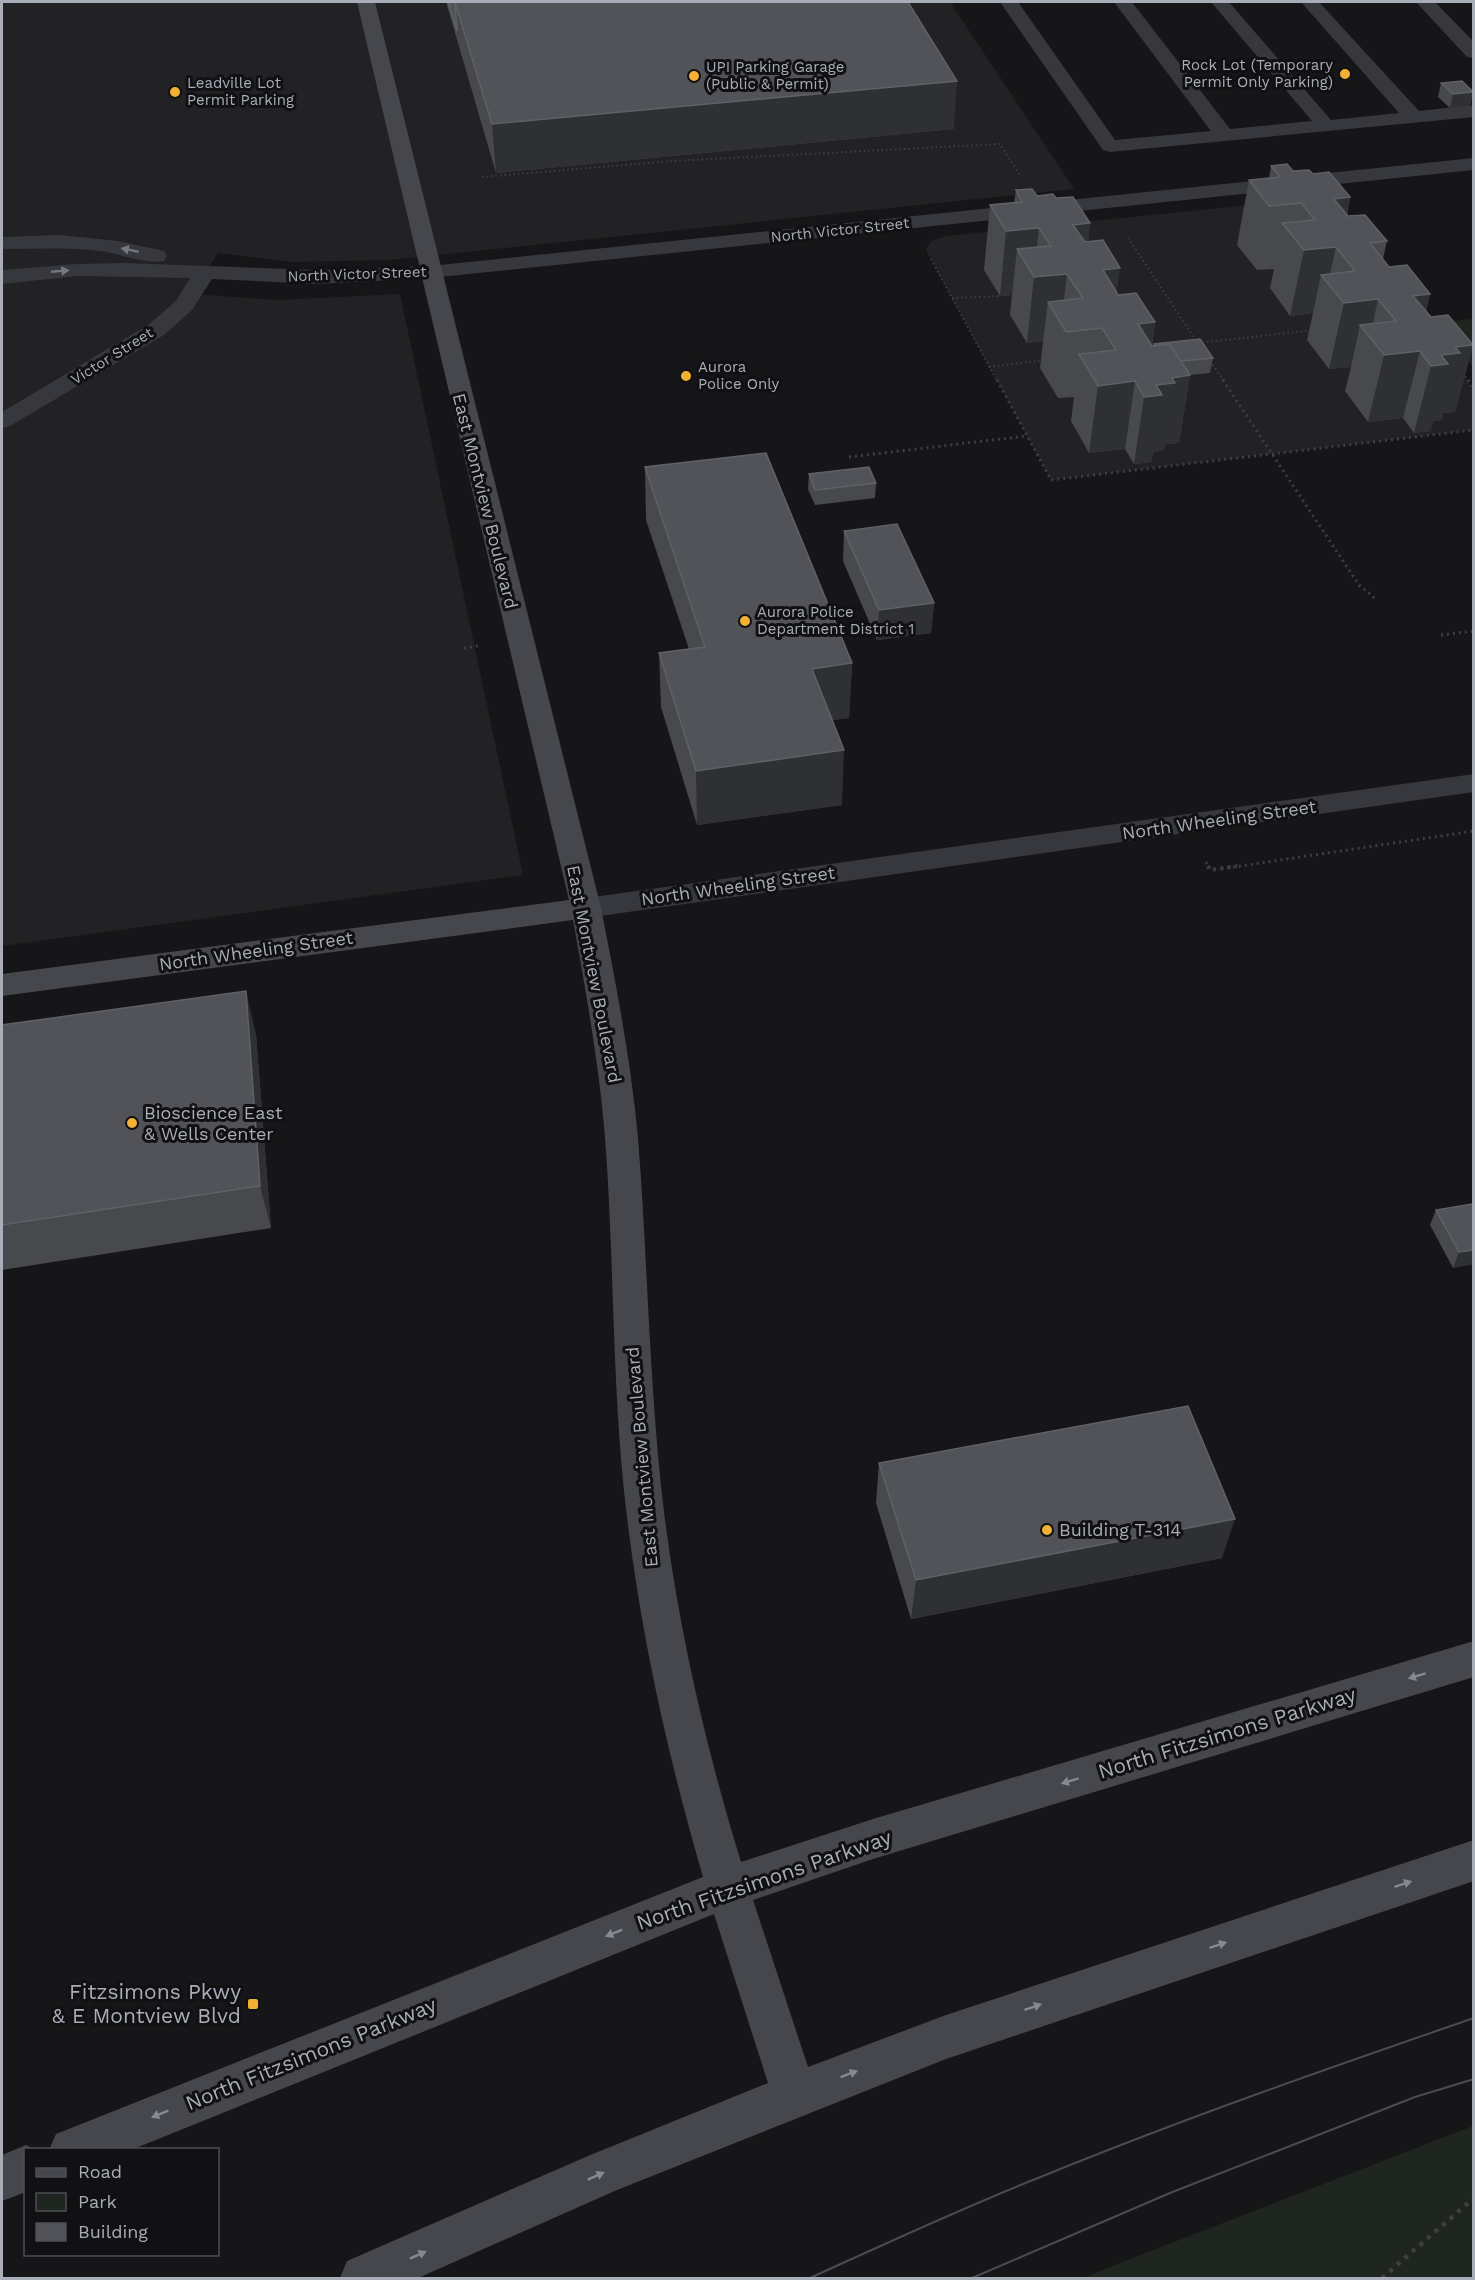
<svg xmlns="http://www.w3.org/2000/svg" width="1475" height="2280" font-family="'Work Sans',sans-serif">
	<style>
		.built { fill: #222225 }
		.green { fill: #1e261f }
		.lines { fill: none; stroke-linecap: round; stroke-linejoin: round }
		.path-far3 { stroke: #3d3f44; stroke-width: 2; stroke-dasharray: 1.5 3; stroke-linecap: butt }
		.path-far2 { stroke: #3d3f44; stroke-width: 3; stroke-dasharray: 2 4; stroke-linecap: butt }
		.path-far1 { stroke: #3d3f44; stroke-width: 4; stroke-dasharray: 3 4.5; stroke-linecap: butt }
		.path { stroke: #3d3f44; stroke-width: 4.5; stroke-dasharray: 4 6; stroke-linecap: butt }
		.lane { fill: #37383d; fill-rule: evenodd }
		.street { fill: #37383d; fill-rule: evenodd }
		.secondary { fill: #45474d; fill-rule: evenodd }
		.tram { stroke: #4a4c52; stroke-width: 2 }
		.wall { fill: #47494d }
		.shaded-wall { fill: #2f3033 }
		.building { fill: #525359; stroke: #5f6168; stroke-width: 1.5 }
		.oneway { fill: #757881 }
		.oneway2 { fill: #858993 }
		.poi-dot { fill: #f2b134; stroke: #111113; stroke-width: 2 }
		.labels { text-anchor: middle; stroke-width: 6; stroke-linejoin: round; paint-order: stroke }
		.far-poi-label { font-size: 15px; fill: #a8adb8; stroke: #111113; text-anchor: start }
		.far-street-label { font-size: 15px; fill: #a8adb8; stroke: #111113 }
		.street-label { font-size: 18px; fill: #a8adb8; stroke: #111113 }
		.poi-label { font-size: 18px; fill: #a8adb8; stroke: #111113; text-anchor: start }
		.near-street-label { font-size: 21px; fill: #a8adb8; stroke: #111113 }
		.near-poi-label { font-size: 21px; fill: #a8adb8; stroke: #111113; text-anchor: end }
	</style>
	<rect width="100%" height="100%" fill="#161618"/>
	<path class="built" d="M2,2h948l124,187 -685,71 -97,2 -74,-9 -26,41 85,6 123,-6 123,581 -521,71z
		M1319,198l154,190v42l-422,50 -125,-230 5,-9 15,-5z"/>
	<path class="green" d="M1473,319v49l-32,-46z
		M1473,2126v152h-389l41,-17z"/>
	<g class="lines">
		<path class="path-far3" d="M482,177l190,-16 328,-17 19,30
			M1128,238l69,104
			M931,259l66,122
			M952,298l48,-2
			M1198,343l115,-13
			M1210,361l14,20
			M989,367l57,-7
			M1462,373l7,8"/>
		<path class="path-far2" d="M997,380l54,100 423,-50
			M1223,380l136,205 18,15
			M1468,380l6,8
			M849,457l177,-21
			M1441,635l33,-4
			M464,648l14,-2
			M1206,862l3,6
			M1227,868l247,-37"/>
		<path class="path-far1" d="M1208,866l2,4 27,-4"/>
		<path class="path" d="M1382,2278l92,-80"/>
		<path class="lane" d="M1000,2h18l97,138 96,-9 -97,-129h18l98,127 82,-8 -101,-119h18l102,118 68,-7 -98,-111h18l100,109 55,-6v12l-364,35 -7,-2z
			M1416,2h19l39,40v16l-7,-1z"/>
		<path class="street" d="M1474,158v12l-1044,108 -113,6 -105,-5 -20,31 -28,25 -154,91 -8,2v-16l146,-87 28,-24 14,-23 -112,-2 -76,8v-14l76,-6 46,-1 193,7 113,-4z
			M60,235l58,6 46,10 3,5 -3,5c-17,4 -46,-8 -64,-10 -33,-4 -66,-2 -98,-2v-12z
			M1474,774v18l-888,126 -11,-3 -4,-7 4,-7 11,-3z"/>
		<path class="secondary" d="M357,2h18l226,906c15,76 30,153 37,230 10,125 11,249 26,374 15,119 42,236 77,350l132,-43 601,-178v36l-601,182 -120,41 55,167 138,-52 528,-175v41l-528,178 -329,131 -199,88h-78l7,-17 241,-105 180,-73 -54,-169 -583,236h-82l7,-16 647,-257c-37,-127 -65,-255 -79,-386 -12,-118 -10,-236 -19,-354 -6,-73 -19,-145 -32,-217l-571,76v-22l567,-74z
			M26,2145l11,5h-11v42l-24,9v-46z"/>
		<path class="tram" d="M810,2278c77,-35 154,-71 233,-102 142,-58 286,-108 431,-158
			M972,2278l198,-85 245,-96 59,-18"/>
	</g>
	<path class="wall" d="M446,2h462l46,127 -458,44z
		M1441,83l32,9 -3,14 -20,2 -12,-11z
		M1271,166l22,5 20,3 37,23 -3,18 40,26 -4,18 6,8 41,27 -4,17 5,6 42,28 -18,67 -12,1 -1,7 -9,1 -3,10 -16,2 -11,-15 -35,4 -23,-31 6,-24 -22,2 -22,-29 6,-27 -23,3 -20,-28 4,-19 -17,1 -20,-25 12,-65 20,-2z
		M1016,190l21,6 19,2 34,25 -2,19 29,51 38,29 -3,24h1l1,-2 59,14 -3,15 -20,2 -11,68 -14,1 -1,6 -11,2 -2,10 -17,2 -9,-15 -36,4 -18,-32 3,-24 -16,1 -18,-30 3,-27 -16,2 -17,-28 2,-20 -12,1 -16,-26 6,-65 24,-2z
		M645,467l207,196 -3,55 -17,2 10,85 -145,20 -36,-118 -2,-54 30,-4 -43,-129z
		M809,474l67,9 -1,15 -60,7 -7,-16z
		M844,531l90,72 -3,30 -54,7 -34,-79z
		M2,1025l254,9 15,194 -269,42z
		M1473,1206v58l-20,4 -23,-43 6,-15z
		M879,1463l343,95 -311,61 -35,-116z"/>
	<path class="shaded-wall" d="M957,81l-3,48 -458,44 -4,-49z
		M1473,92l-3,14 -20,2 3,-14z
		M1350,197l-11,53 -3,-3 -8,36 -7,-8 -8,38 -23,3 14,-66 30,-51z
		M1090,223l-8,65 -15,-14 -6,51 -13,-23 -5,39 -16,2 7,-66 -17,-28 -5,46 -12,1 6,-65 33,-3 -5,49 39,-52z
		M1120,268l-9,66 -8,-64z
		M1430,294l-15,58 5,-1 -17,67 -35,4 16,-67 29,-59z
		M1378,299l-8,38 -10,-12 -9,42 -22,2 15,-66z
		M1155,322l-10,67 -10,-8 -10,68 -36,4 9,-67 40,-62z
		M1473,345l-18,67 -12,1 -1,7 -9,1 -3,10 -16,2 17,-67 10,-11 14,-8z
		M1190,375l-11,68 -14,1 -1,6 -11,2 -2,10 -17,2 10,-67 12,-12 16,-7z
		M934,603l-3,30 -54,7 2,-30z
		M852,663l-3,55 -39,5 2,-54z
		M844,750l-2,55 -145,20 -1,-54z
		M246,991l10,43 15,194 -11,-42z
		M1473,1250v14l-20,4 6,-16z
		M1235,1519l-13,39 -311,61 5,-39z"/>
	<path class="building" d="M448,2h7l2,29z
		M455,2h453l49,79 -465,43z
		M1462,81l11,11 -20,2 -12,-11z
		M1287,164l6,7 16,-1 4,4 16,-2 21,25 -16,2 14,17 17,-1 22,26 -17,2 19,24 18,-2 23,29 -17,2 18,21 17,-2 25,30 -18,2 5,6 -19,2 7,9 -17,2 -11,-15 -36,4 -24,-30 36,-4 -18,-22 -34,4 -23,-28 34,-4 -19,-24 -32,3 -22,-27 33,-3 -14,-17 -32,3 -20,-26 31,-3 -9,-11z
		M1032,189l5,7 16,-2 3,4 17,-1 17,26 -17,2 12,17 18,-2 17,28 -17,2 11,18 4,7 18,-2 19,29 -17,2 14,22 18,-2 20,31 -18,3 3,5 -19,2 6,10 -18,2 -9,-16 -37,5 -19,-32 37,-4 -14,-22 -36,4 -18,-30 35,-4 -16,-24 -33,3 -17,-28 34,-3 -12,-18 -33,3 -16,-26 32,-3 -6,-12z
		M1200,339l13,19 -32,3 -11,-17 -16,2v-2z
		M766,453l86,210 -40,6 32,81 -148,21 -37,-118 46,-6 -60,-180z
		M869,467l7,16 -61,7 -6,-16z
		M897,524l37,79 -55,7 -35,-79z
		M246,991l14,195 -258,39v-200z
		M1472,1204l1,2v44l-14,2 -23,-42z
		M1188,1406l47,113 -319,61 -37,-117z"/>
	<defs><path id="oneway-solid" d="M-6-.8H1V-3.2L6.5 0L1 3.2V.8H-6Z" transform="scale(1.5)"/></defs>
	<g class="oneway">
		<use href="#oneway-solid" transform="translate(130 250) rotate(-168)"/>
		<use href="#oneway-solid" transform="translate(60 271) rotate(-5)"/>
	</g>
	<g class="oneway2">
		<use href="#oneway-solid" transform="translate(1417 1676) rotate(163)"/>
		<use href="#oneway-solid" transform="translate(1070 1781) rotate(163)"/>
		<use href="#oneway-solid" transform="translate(1403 1884) rotate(-18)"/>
		<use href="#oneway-solid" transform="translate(614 1933) rotate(158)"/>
		<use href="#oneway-solid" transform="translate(1218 1945) rotate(-18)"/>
		<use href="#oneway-solid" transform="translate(1033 2007) rotate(-19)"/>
		<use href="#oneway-solid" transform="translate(849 2074) rotate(-21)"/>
		<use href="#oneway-solid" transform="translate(160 2114) rotate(158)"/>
		<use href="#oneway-solid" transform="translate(596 2176) rotate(-24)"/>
		<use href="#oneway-solid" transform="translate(418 2255) rotate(-24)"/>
	</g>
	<g class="poi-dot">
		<circle cx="1345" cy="74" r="6"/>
		<circle cx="694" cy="76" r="6"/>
		<circle cx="175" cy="92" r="6"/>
		<circle cx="686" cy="376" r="6"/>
		<circle cx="745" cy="621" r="6"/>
		<circle cx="132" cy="1123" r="6"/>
		<circle cx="1047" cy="1530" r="6"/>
		<rect x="247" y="1998" width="12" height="12" rx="3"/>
	</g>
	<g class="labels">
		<g class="far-poi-label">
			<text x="1333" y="70" text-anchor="end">Rock Lot (Temporary<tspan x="1333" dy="17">Permit Only Parking)</tspan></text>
			<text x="706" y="72">UPI Parking Garage<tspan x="706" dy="17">(Public &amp; Permit)</tspan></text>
			<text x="187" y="88">Leadville Lot<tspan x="187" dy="17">Permit Parking</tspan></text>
			<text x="698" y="372">Aurora<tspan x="698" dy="17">Police Only</tspan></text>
			<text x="757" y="617">Aurora Police<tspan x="757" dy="17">Department District 1</tspan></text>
		</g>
		<g class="far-street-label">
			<text transform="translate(840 230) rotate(-6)" y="5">North Victor Street</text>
			<text transform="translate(357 274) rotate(-2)" y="5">North Victor Street</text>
			<text transform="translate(112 356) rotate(-32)" y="5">Victor Street</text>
		</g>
		<g class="street-label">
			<text transform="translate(485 501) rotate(76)" y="6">East Montview Boulevard</text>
			<text transform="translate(1219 820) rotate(-8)" y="6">North Wheeling Street</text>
			<text transform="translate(738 886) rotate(-8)" y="6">North Wheeling Street</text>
			<text transform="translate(256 951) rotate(-8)" y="6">North Wheeling Street</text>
			<text transform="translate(594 974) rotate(79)" y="6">East Montview Boulevard</text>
			<text transform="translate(642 1457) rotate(-95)" y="6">East Montview Boulevard</text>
		</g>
		<g class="poi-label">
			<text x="144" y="1119">Bioscience East<tspan x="144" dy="21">&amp; Wells Center</tspan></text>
			<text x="1059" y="1536">Building T-314</text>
		</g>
		<g class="near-street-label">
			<text transform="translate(1227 1733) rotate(-17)" y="7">North Fitzsimons Parkway</text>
			<text transform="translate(764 1880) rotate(-19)" y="7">North Fitzsimons Parkway</text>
			<text transform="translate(311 2054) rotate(-22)" y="7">North Fitzsimons Parkway</text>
		</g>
		<g class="near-poi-label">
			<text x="241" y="1999">Fitzsimons Pkwy<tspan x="241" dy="24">&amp; E Montview Blvd</tspan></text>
		</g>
	</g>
	<rect width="1475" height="2280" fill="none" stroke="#a8adb8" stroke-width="6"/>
	<rect x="24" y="2148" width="195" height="108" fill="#111113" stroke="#4d4f55" stroke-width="1.5"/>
	<rect x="36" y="2168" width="30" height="9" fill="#45474d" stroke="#4d4f55" stroke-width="1.5"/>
	<text x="78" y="2178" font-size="18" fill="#a8adb8">Road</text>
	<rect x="36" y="2193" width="30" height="18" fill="#1e261f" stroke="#4d4f55" stroke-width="1.5"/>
	<text x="78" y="2208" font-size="18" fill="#a8adb8">Park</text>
	<rect x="36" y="2223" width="30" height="18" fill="#525359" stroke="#4d4f55" stroke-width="1.5"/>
	<text x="78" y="2238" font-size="18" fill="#a8adb8">Building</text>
</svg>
